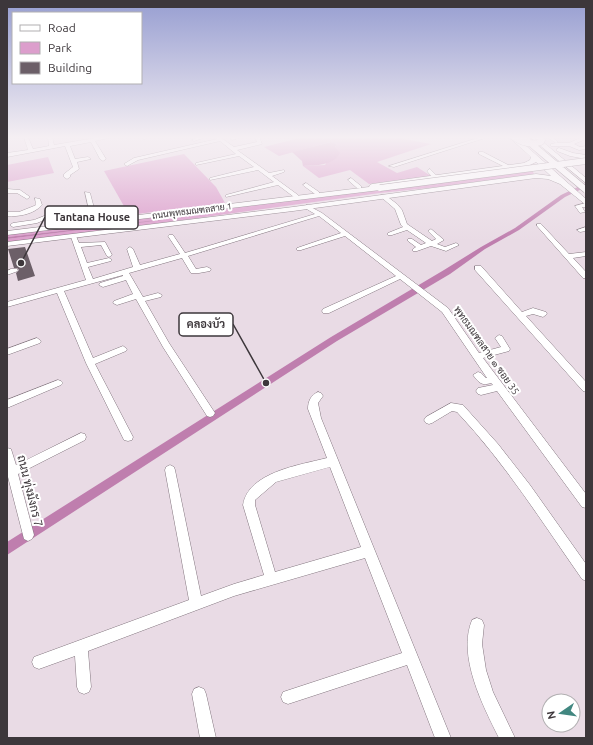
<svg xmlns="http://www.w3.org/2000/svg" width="593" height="745" font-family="Ubuntu,Sarabun,sans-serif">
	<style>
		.green { fill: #dc9ecc }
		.forest { fill: #d492c3 }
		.water { fill: #bf7eae }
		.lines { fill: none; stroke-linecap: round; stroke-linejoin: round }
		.canal { fill: #bf7eae; fill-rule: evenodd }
		.building { fill: #6c5f68 }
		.minor-casing { stroke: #83767f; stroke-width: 1 }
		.major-casing { stroke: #83767f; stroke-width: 1 }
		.minor { fill: #fff; fill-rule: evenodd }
		.major { fill: #fff; fill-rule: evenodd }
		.major-bridge-casing { stroke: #83767f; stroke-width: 7; stroke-linecap: butt }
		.major-bridge { stroke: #fff; stroke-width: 6 }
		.labels { text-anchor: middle; stroke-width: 4; stroke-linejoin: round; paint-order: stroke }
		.far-street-label { font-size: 9px; fill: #3d373b; stroke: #fff }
		.street-label { font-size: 10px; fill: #3d373b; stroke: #fff }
		.near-street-label { font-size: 12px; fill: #3d373b; stroke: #fff }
		.leader { fill: none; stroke: #3d373b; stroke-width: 1.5 }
		.callout-dot { fill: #3d373b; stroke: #fff; stroke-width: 1.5 }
		.callout { fill: #fff; stroke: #3d373b; stroke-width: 1.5 }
		.callout-label { font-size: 11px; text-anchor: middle; font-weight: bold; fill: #3d373b }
	</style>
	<rect width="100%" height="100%" fill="#e9dbe5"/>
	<path class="green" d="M303,137h105l-4,2 27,5 -54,18 20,11 20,-6 14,9 -62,8 -19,-14 -31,8 -16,-12 22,-1 12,-21 -7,-2 -51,14 -15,-9z
		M184,154l32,33 9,16 -96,12 -25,-44z
		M48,157l6,16 -47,9v-17z
		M532,170l2,4 -4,1 -92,12 -58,6 -262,36 -111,13v-3l152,-19 -152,17v-2l332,-40z"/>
	<path class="forest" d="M331,142l6,2 -2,3 5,6c-7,13 -24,12 -37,13l-1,-5 -10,-9z"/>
	<path class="water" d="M157,220h5l-155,19v-2z"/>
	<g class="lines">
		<path class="canal" d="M586,183v4l-21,10 -46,33 -34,19 -35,25 -113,67 -330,214v-13l324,-205 113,-67 37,-23 34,-19 46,-33z"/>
	</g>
	<path class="building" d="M25,247l10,29 -17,5 -2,-8 3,-3 -2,-2h-3l-6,-19z"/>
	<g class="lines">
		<defs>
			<path id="minor" d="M24,137h4l5,12 16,-3 -1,-9h4l2,8 47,-8h11l-17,4 11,18 -3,2 -3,-2 -9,-17 -21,4 5,13 13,-2 3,2 -14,3 2,7 -9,6v2l-3,2 -3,-2v-3l9,-7 -8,-21 -58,11v-4l21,-3z
				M142,137h8l-6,2z
				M199,137h7l-12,4 -2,-1z
				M215,137h5l14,10 23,-5 -2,-4 6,-1 -1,2 2,5 -25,6 32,23 15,-3v2l-12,4 26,19v2h-4l-16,-12 -52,12v-2l48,-13 -16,-12 -48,10v-2l44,-11 -15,-11 -43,9v-2l40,-9 -16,-13 -82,19 -11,6 -3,-2 10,-6 83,-19z
				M229,137h5l2,2 -4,1z
				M481,137h7l-94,30 -5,-1z
				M547,137h5l6,5 -2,1h13l13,-6h4v2l-12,5 6,3 6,-1v3l-7,1 -10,-4h-18v-2l5,-1z
				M479,152h4l29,15 -5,1 -28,-14z
				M430,169l7,7v2h-4l-6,-7 1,-1z
				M351,178l10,8v2h-4l-8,-7 -1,-1z
				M306,183l13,9v2h-4l-11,-8 -1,-1z
				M7,189l13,1 10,7 -3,2 -10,-6h-10z
				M85,192l5,1 8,30 -1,1 -5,-1z
				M381,195h4l12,9 5,6 5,14 25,17 4,-2 -8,-8 3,-2 13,11 -7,4 8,3 11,-4 3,2 -13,6 -15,-5 -14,5h-4v-2l3,-2 -8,-6v-2h4l9,6 5,-2 -19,-13 -15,5h-4v-2l15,-6 -2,-2 -6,-16 -14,-12z
				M35,198l5,1 2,6c-8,9 -23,12 -35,11v-4h12l15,-6 2,-1z
				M586,203v4h-4l3,5 -5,1 -5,-7z
				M307,205l15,8 126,95 31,45 22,-6 -6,-9 4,-3 3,1 8,13 -1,2 -26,7 103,136v14l-4,-1 -85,-116 -16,4 -3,-1 -2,-3 2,-3 15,-3 -2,-2c-9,3 -12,0 -18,-8l5,-3 3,1 5,5h1l-45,-66 -42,-33 -71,34h-6l-1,-2 1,-2 73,-33 -51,-40 -44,14h-4v-2l44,-15 -22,-17 -131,40 8,13 11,-2 4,2 -1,2 -11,2h-8l-9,-15 -53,15 14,24 15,-4 4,2 -1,2 -16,4 24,42 44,67 2,3 -2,3 -3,1 -3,-1 -44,-69 -27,-48 -19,6 -4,-2 1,-2 19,-7 -7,-14 -23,7 -4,-2 1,-2 23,-7v-1l-59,16 29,67 30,-12 4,3 -1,2 -31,13 38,73 -1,3 -4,1 -4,-1 -38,-77 -29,-70 -50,14v-5l79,-22 -15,-43 1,-1h4l3,7 26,-1 7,13 -3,2 -2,-1 -6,-11 -20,2 6,16 22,-5 3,2 -1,1 -23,6 5,12 40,-12 -6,-18 1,-1 2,-1 3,2 7,16 40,-11 -12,-18 1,-1h4l12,18 130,-39 -10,-6 -1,-1z
				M52,213l3,2 -1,1 -17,7 -24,4 -3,-2 3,-2 21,-3z
				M537,224h4l28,30 17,-2v4l-13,2 13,14v6h-3l-46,-52z
				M586,227v4l-6,1 -3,-2z
				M475,266h6l41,46 11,-4 13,4 1,2 -4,3 -10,-3 -7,2 60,66v10l-3,-1 -108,-121z
				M11,269h6l1,2 -11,4v-4z
				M37,338l4,3 -1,2 -33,12v-6z
				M58,380l3,1 2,2 -2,2 -54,23v-8z
				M318,392l3,1 2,3 -5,7 3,15 130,320h-16l-28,-73 -119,39 -5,-2 -2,-5 2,-5 119,-39 -37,-95 -131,38 -146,55 3,36 -2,5 -5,2 -5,-2 -2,-5 -2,-31 -36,13 -5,-2 -2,-5 2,-5 155,-57 -24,-130 1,-3 4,-2 4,2 1,3 26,126 33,-12 30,-9 -21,-70c5,-33 57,-40 84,-47l-19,-49c0,-8 3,-14 10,-17zM330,467l31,80 -86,25 -20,-67v-5l21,-18z
				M451,403l12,2 35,39 32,41 56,79v17l-4,-2c-40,-57 -77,-116 -125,-167l-5,-1 -20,12 -3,1 -3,-1 -2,-3 2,-3z
				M81,433l4,1 1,3 -1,3 -67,34 16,61 -2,4 -4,2 -4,-2 -17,-66v-25l4,1 5,16z
				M477,618l5,2 2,5 -2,19 4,26 7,22 22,46h-16c-16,-32 -42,-82 -27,-118z
				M199,687l5,2 2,5 10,44h-16l-8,-44 2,-5z"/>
			<path id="major" d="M509,137h7l70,62v6l-26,-21 -12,-5 -12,-1 -243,33 -286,35v-4l286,-35 243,-33 15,2 -15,-14 -10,5 -143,20 -1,2 -2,1 -373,45v-4l362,-44 1,-2 2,-1 152,-21 6,-3 1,-3z
				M530,137h7l49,41v5z
				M559,148l14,5 13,2v4l-16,-3 -13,-5v-2z"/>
		</defs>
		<use href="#minor" class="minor-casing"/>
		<use href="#major" class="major-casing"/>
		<use href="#minor" class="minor"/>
		<use href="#major" class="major"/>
		<defs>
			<path id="major-bridge" d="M514,137c8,6 17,8 27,5l1,-2 -3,-3
				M523,137l63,53
				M380,188l206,-27"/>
		</defs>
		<use href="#major-bridge" class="major-bridge-casing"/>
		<use href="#major-bridge" class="major-bridge"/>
	</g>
	<linearGradient id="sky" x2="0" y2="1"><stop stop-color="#979ed1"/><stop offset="0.57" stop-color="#f5eff3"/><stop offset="1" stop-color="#f5eff3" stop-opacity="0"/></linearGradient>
	<rect width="593" height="241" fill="url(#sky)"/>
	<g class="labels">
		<g class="far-street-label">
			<text transform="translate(192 211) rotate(-7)" y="3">ถนนพุทธมณฑลสาย 1</text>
		</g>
		<g class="street-label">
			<text transform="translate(487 350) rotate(55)" y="4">พุทธมณฑลสาย ๑ ซอย 35</text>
		</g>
		<g class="near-street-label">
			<text transform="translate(30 491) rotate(76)" y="4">ถนน ทุ่งมังกร 7</text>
		</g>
	</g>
	<path class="leader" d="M21 263L45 217M266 383L233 324"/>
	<g class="callout-dot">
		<circle cx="21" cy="263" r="4"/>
		<circle cx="266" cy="383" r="4"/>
	</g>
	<g class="callout">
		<rect x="45" y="206" width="93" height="23" rx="4"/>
		<rect x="179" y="313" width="54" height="23" rx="4"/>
	</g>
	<g class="callout-label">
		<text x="92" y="221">Tantana House</text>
		<text x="206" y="328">คลองบัว</text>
	</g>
	<rect width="593" height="745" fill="none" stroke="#3d373b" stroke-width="16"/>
	<rect x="12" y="12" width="130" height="72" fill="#ffffff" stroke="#b1afb1"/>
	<rect x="20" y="25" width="20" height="6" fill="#ffffff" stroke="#b1afb1"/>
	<text x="48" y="32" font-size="12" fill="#3d373b">Road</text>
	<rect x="20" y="42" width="20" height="12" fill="#dc9ecc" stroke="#b1afb1"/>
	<text x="48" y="52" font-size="12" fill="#3d373b">Park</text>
	<rect x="20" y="62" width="20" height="12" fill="#6c5f68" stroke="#b1afb1"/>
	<text x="48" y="72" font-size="12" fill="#3d373b">Building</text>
	<g transform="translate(561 713) rotate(257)"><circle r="19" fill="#ffffff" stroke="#b1afb1"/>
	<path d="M0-3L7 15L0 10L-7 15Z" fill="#418780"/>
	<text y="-6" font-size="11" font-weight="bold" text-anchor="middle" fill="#3d373b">N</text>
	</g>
</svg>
